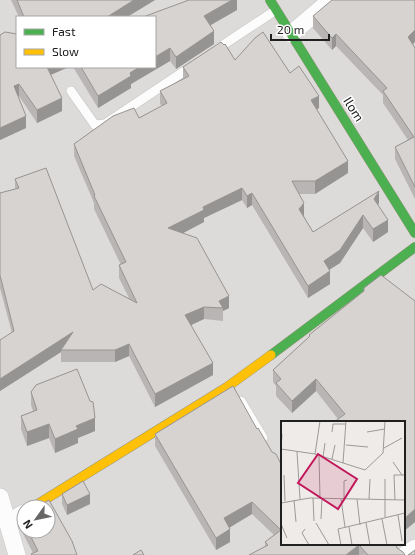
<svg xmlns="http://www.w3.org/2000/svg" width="415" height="555" font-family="'Exo 2',sans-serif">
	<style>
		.residential { fill: #dddbda; fill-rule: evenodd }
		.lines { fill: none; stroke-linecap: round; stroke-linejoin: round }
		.lane-casing { stroke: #c7c6c4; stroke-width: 10 }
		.street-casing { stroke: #c7c6c4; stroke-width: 18 }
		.fast-casing { stroke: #99987f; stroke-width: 10 }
		.slow-casing { stroke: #99987f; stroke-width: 10 }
		.lane { stroke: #fcfcfc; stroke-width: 9 }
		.street { stroke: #fcfcfc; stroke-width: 17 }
		.fast { stroke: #4caf50; stroke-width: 9 }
		.slow { stroke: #ffc107; stroke-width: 9 }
		.wall { fill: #b9b5b4 }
		.shaded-wall { fill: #969492 }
		.building { fill: #d7d3d1; stroke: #969492 }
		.labels { text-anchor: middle; stroke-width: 3; stroke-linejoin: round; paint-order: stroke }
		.street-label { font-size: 13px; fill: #202020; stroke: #fff }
		.inset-road { fill: none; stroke: #9c9a98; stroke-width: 1 }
		.view { fill: #c2185b; fill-opacity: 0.15; stroke: #c2185b; stroke-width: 2 }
		.inset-edge { fill: none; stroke: #202020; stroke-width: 2 }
	</style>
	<rect width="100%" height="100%" fill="#eeebe8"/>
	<path class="residential" d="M0,0h415v555h-415zM17,17h138v50h-138zM282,422h122v122h-122zM24,507h24v24h-24z"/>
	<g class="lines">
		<defs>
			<path id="lane" d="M214,51l62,-41
				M71,91l24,34 10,-1 87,-58
				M241,401l22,37"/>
			<path id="street" d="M291,34l40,-34
				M0,497l17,58
				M7,523l17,-10
				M405,555l10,-7"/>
			<path id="fast" d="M270,0l145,233
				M271,355l144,-108"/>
			<path id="slow" d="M33,507l194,-120 44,-32"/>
		</defs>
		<use href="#lane" class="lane-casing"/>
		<use href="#street" class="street-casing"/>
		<use href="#fast" class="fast-casing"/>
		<use href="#slow" class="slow-casing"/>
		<use href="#lane" class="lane"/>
		<use href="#street" class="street"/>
		<use href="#fast" class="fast"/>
		<use href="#slow" class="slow"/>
	</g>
	<path class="wall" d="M11,0h144l-28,17h-108z
		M237,0v10l-27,15 4,19 -38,25 -6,-8 -39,23v4l-33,20 -25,-41h82v-50z
		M415,0v42l-2,2 2,4v151l-20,-40v-12l13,-7 -25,-37v-8l-47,-49 -4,4 -19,-22v-12z
		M0,35l51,40 11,36 -25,12 -18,-27v1l7,31 -26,12z
		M235,60l55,13 29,35 -2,1 31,64 -33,21h-16l5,21v1l9,16 66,-29 -1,2 10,27 -15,10 -10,-14 -23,35 -11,7 1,14 -22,14 -56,-93 -5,3 -5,-8 -38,18v4l-21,11 46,75 -6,3v10l-19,-2 -13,6 22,50 -58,32 -26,-51 -14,6h-54v-10l-61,39v-51l12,-7 -12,-45v-95l15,-4v-10l78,111 36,8 -10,-20v-13h2l-27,-56v-6l-20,-47v-12l65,-26 23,-12 -2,-2v-13l23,-11v-13z
		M415,301v221l-11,9v-109l-66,-3 -22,-28 -24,22 -16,-17v-10l-3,-4v-12l36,-33v-2z
		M31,392l64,39 -17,7v5l-23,10 -6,-15 -22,8 -6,-17v-13l12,-5 -2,-6z
		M257,429l15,23 9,12 115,80 1,4 8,7h-156l16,-8v-5l9,-7 -22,-21 -23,13 1,15 -14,8 -61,-104v-12z
		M62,494l28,10 -23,11 -5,-11z
		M24,514v17h24l24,10 -39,12 -13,-25v-12z"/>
	<path class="shaded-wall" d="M134,0h21l-28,17h-20z
		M232,0h5v10l-33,19v-13z
		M415,30v12l-7,7v-12z
		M214,31v13l-38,25v-12z
		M336,34v12l-4,4v-12z
		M170,48v13l-39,23v4l-33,20v-12l32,-23 9,-6h16v-10z
		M46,67h23l-23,10z
		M19,84v12l-5,3v-13z
		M319,96v12l-8,5v-13z
		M62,98v13l-25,12v-13z
		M26,116v12l-26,12v-12z
		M348,161v12l-33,21v-13z
		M242,188v12l-38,18v4l-36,19v-13l35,-21z
		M379,191v12l-5,9v-13z
		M252,193v12l-5,3v-12z
		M304,203v12l-5,6v-12z
		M363,215v13l-23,35 -16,10v-12z
		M388,220v12l-15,10v-13z
		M330,271v13l-22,14v-12z
		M229,296v12l-6,3v-3l-4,-7z
		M204,307v12l-19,9v-13z
		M73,332l-12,18v2l-61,39v-12z
		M129,344v12l-14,6v-12z
		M213,363v12l-58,32v-13z
		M316,379v12l-24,22v-12z
		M95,418v13l-17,7v5l-23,10v-14l21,-13z
		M49,424v14l-22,8v-14z
		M90,494v10l-23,11v-10z
		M252,502v12l-28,17v-13z
		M415,509v13l-11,9v-12z
		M230,529v13l-14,8v-12z
		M359,545v10h-13z"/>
	<path class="building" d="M17,0h117l-27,17h-83z
		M189,0h43l-28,16 10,15 -38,26 -6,-9 -15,9v-40h-12z
		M332,0h83v30l-7,7 7,11v139l-20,-40 19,-10 -31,-46 4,-3 -51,-54 -4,4 -19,-22z
		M5,32l12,2v33h30l15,31 -25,12 -18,-26 -5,2 12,30 -26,12v-93z
		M263,32l27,41 9,-7 20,30 -8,4 37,61 -33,20h-23l12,22 -5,6 14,23 66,-41 -5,8 14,21 -15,9 -10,-14 -23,35 -16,11 6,10 -22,15 -56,-93 -5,3 -5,-8 -39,19 1,3 -36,18 29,10 32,58 -10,5 4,7 -19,-1 -19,8 28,48 -58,31 -26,-50 -14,6h-54l12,-18 -73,47v-39l14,-9 -14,-56v-82l19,-5 -4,-9 31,-11 47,122 8,-6 36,19 -18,-38 7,-3 -32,-66 1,-1 -21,-51 39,-28 21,-8 5,10 28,-15 -7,-12 29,-15 -6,-9 38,-25 3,3 1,-1 10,16 20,-22z
		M81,67h58l-9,6 1,3 -33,20z
		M381,275l34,26v208l-11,10v-97h-70l11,-8 -29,-35 -24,22 -16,-18 5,-4 -8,-9 37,-34 -1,-1 55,-44v-3z
		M77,369l13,32 3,1 2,16 -19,8 2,3 -23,10 -6,-15 -22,8 -6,-16 16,-6 -6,-18 5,-7z
		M233,386l24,43 1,-1 14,24 4,2 5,10 1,-1v81h114l1,4 6,4 2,3h-37l-9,-10 -13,10h-97l19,-10 -3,-3 16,-12 -29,-28 -28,16 6,11 -14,9 -61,-104z
		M83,481l7,13 -23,11 -5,-11z
		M49,500l23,41 5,14h-45l-1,-1 7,-3 -10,-20h20v-24h-11z
		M24,514v11l-4,-9z
		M141,550l3,5h-11z
		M415,550v5h-7z"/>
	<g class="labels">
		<g class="street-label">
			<text transform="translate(354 109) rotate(58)" y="5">Ilom</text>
		</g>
	</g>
	<g transform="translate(281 421)">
		<rect width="124" height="124" fill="#eeebe8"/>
		<path class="inset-road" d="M51,11l1,-8h13M86,11l18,-3M65,24l22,2M103,27l18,-10M0,28l34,5 50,16 18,-17 2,-32M0,29l1,-16M16,31l3,47M34,33l5,-33M38,35l1,42M42,36l2,-14M51,38l3,-14M112,41l9,13M62,42l3,-42M3,54l1,26M32,77l1,23M60,78l4,28M63,78v-18l3,-1M76,78l3,26M88,78l1,-20M13,79l2,22M114,79l-1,-25h11M0,82l29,-5 95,2M117,94l4,26M104,96v-38M40,98l1,-21M101,98l5,26M35,102l13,22M85,102l4,22M0,103l6,14M68,106l3,18M24,108l-3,4 7,12M60,124l-3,-16 67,-16"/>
		<path class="view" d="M37,33l39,25 -19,30 -40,-26z"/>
		<rect width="124" height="124" class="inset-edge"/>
	</g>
	<rect x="16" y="16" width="140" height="52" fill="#ffffff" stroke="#a6a6a6"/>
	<rect x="24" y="29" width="20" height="6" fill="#4caf50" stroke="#a6a6a6"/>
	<text x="52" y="36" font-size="12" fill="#202020">Fast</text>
	<rect x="24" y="49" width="20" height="6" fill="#ffc107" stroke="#a6a6a6"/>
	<text x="52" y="56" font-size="12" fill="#202020">Slow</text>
	<g transform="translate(36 519) rotate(237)"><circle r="19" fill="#ffffff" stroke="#a6a6a6"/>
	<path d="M0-3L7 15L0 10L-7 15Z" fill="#686766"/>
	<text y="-6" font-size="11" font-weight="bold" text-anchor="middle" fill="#202020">N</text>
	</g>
	<path d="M271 34v6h58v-6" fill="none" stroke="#202020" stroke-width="2"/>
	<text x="277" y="34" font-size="12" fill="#202020" stroke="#ffffff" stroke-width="3" paint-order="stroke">20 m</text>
</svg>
